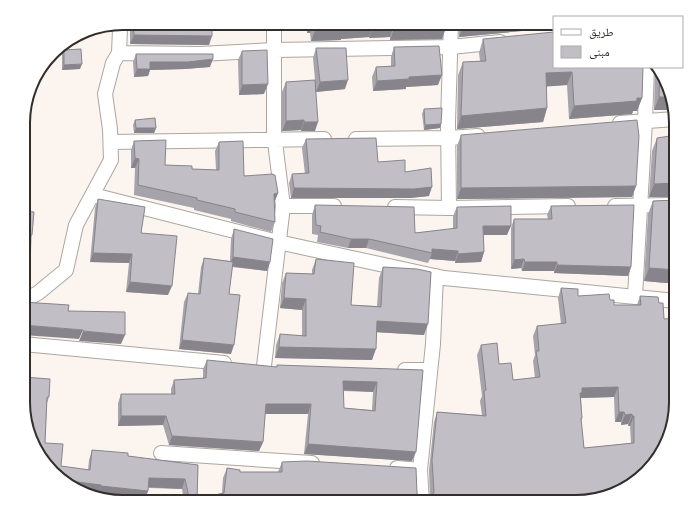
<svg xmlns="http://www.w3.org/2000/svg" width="699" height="525" font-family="Commissioner,'Noto Naskh Arabic',sans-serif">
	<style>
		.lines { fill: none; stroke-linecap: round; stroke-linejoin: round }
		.minor-casing { stroke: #aca6a0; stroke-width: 16 }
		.minor { stroke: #fff; stroke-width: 14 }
		.wall { fill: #a6a3aa; fill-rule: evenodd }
		.shaded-wall { fill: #87858b }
		.building { fill: #c1bec6; stroke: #87858b; fill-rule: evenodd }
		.rim { fill: none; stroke: #312e2c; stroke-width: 2 }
	</style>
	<rect width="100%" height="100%" fill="#fcf5ef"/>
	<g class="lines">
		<defs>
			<path id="minor" d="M119,53l81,1 75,-4 176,-3 49,-5
				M620,123l55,-4
				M356,139l93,-1 29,-2
				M111,142l213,-3
				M93,195l185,47 166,36 232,23
				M283,206h51
				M615,206l55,-1
				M395,207l54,1 119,-2
				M449,208l-1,-86 3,-99
				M635,296l10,-175 2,-54
				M23,301l15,-8 28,-23 10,-45 35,-65 -1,-31 -5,-35 8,-31 6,-10 1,-24 -5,-5
				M23,344l201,19
				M264,366l19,-160 -9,-72v-111
				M405,370h25
				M161,453l151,10
				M397,468l23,2
				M422,502l-2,-32 13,-126 3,-68"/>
		</defs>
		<use href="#minor" class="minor-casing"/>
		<use href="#minor" class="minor"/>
	</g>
	<path class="wall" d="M131,23h81l-3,22 -79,-1v-18z
		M306,23h141l-5,16 -52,1v-3l-21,1v-1l-28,2v1l-30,1 -1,-8h-3z
		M459,23h95v5l-95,9z
		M483,39l160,28 -1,31 -5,13h-4l-1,3 -63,5 -2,-34 -21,1 1,22 -4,14 -86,7 1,-54 5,-13 17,-1 -1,-8z
		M394,47l44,38 -32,2v2l-33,2 -1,-14 4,-10 15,-1v-9z
		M316,48l29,41 -29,3 -1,39h-14v-1l-19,1v-39l4,-10 29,-2 -2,-22z
		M64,50l16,19 -18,1v-16z
		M242,51l22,43 -25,1 -1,-35z
		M136,54l74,13 -25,2 -35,1 -2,6 -14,1 -1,-15z
		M655,67h2l9,12 7,31h-19z
		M424,109l17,15 -1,4 -16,2 -2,-16z
		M135,120l21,8 -2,5h-20l-1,-8z
		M461,135l175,51 -4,11 -175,2v-53z
		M657,138l17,59h-25l3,-46z
		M306,139l72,23 27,10 24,24 -19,2h-119l-2,-15 3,-9h13l-3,-26z
		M134,141l31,24 27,4 24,1 -1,-19 4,-9 25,34 34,17 -4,10 1,19 -4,10 -40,-11v-2l-37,-9v-2l-60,-13 1,-27h-4v-18z
		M98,199l43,34 27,62 -42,-3 3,-29 -39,-1 5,-54z
		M676,200v83h-10l-22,-2 4,-67 5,-13z
		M315,205l100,28 38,-4v-13l4,-9 50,28h-24l1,17 -3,10 -26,1v-2l-25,-2 -2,4 -62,-15h-18l-31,-6 1,-7 -6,-1v-19z
		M551,206l80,61 -3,9 -74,-3v-2h-32l-1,-3 -10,1v-41l3,-9h34l-1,-4z
		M234,229l36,33 -3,9 -35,-4 -3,27 2,60 -52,-5 5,-47 4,-9 10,1 3,-27 3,-9 26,3 1,-22z
		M316,259l35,46 26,1 2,-28 4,-11 41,68 -47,-3 -5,28 -97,-2 1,-13 4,-11 22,2v-26l-22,-2 2,-25 4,-10 26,1v-4z
		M561,288l17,8 32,4 4,5h23l3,-9 19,7 5,16 12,90 -100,93h-392l-2,-13 -34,-1v3l-4,10 -46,-5v-1l-15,-2 -26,-16 -24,-31 -10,-37 26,-12 -2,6 -2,40 16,23 27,4 1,-10 3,-10 36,6 70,9 -1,34 25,-6 1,-15 4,-10 13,4h38l4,-10 135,31 2,4 7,3 4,-1 -1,-29 5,-48 3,-10 45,3 -2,-14 2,-5 -5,-41 4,-10 18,19 14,16 22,-2 -2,-17 2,-6 -2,-19 4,-10 24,-2 -3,-26zM614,397l1,25h6v3l7,-1v2h2l1,17 -47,5 -3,-26 1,-4 -1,-20z
		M207,360l70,7 146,3 -11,91 -108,-7 4,-40h-43l-2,28 -4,9 -90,-6 -6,-20 -45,1v-23l3,-9h50v-5l3,-9 29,-2v-9zM343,391l30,1 -1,18 -28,-2z"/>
	<path class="shaded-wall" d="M311,23h3l-4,10h-3z
		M471,23h83v5l-95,9 5,-13z
		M374,24l-5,13 -28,2v1l-30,1 5,-13z
		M394,24l-4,13 -21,1 5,-13z
		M447,25l-5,14 -52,1 5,-14z
		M134,35l78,1 -3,9 -79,-1z
		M213,59l-3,8 -25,2 -35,1 -2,6 -14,1 3,-8 13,-7z
		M82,64l-2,5 -18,1 2,-5z
		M572,72l-5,13 -26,2 5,-14z
		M442,75l-4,10 -32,2v2l-33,2 4,-10 32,-4z
		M348,80l-3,9 -29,3 4,-10z
		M268,84l-4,10 -25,1 3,-10z
		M659,97h11l3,13h-19z
		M637,98h5l-5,13h-4l-1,3 -63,5 5,-13z
		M547,108l-4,14 -86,7 4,-13z
		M304,120l-3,10 -19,1 4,-10z
		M304,122h14l-3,9h-14z
		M441,124l-1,4 -16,2 1,-5z
		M136,128h20l-2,5h-20z
		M135,158l4,1 -4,9h-4z
		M676,181v10l-2,6h-25l5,-13z
		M636,186l-4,11 -175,2 4,-11z
		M432,187l-3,9 -19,2h-119l3,-10z
		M278,193l-4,10v-9z
		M483,226h28l-4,9h-28z
		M351,239h18l-3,9h-18z
		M432,249l26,2 -3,10 -25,-2 2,-6z
		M484,252l-3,10 -26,1 3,-9z
		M93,253l39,1 -3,9 -39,-1z
		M233,257l37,5 -3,9 -38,-5z
		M524,259l-3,9 -10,1 3,-9z
		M525,262h32l-3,9h-32z
		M557,265l74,2 -3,9 -74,-3z
		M24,267l6,1 -4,9h-2z
		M649,268l27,2v13h-10l-22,-2z
		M130,282l42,4 -4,9 -42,-3z
		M284,298l22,1 -4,11 -22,-2z
		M377,321l51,3 -4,11 -51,-3z
		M23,325l60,5 -4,9 -56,-4z
		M83,331l42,4 -4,9 -42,-3z
		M182,340l52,5 -3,9 -52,-5z
		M279,347l97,2 -4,11 -97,-2z
		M343,381l34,1 -4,10 -34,-2z
		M618,387l-4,10 -34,1 -3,5 5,-15z
		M266,404h45l-3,10h-46z
		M619,412h5l-3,10h-6z
		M632,414l-4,10 -7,1 4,-10z
		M121,416h45l-3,9 -45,1z
		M632,416h2l-4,10h-2z
		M27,422h6l-4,9z
		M172,436l91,6 -4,9 -90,-6z
		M308,444l108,8 -4,9 -108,-7z
		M149,478l36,1 -3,10 -36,-2z
		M62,480l39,5 -3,10 -15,-2z
		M101,486l47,5 -4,10 -46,-5z"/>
	<path class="building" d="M133,23h79v13l-78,-1z
		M315,23h132v2l-52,1 -1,-2 -20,1v-1l-28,2v1l-30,1z
		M554,32v35h89l-1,31h-5v3l-63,5 -2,-34 -26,1 1,35 -86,8 2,-54 23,-1 -3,-22z
		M439,46l3,29 -33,2v2l-32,2 -1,-14 19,-1 -1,-19z
		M316,48h30l2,32 -28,2z
		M81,49l1,15 -18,1v-15z
		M267,50l1,34 -26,1v-34z
		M136,54h77v5l-25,3h-38v7h-13z
		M660,71l6,8 4,18h-11z
		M315,80l3,42h-14v-2l-18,1v-39z
		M442,108l-1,16 -16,1 -1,-16z
		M155,118l1,10h-20l-1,-8z
		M637,120l2,16 -3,50 -175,2v-53z
		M676,135v48l-22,1 3,-46z
		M376,138l2,24 27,-2v12l26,-4 1,19 -18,2 -120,-1 -2,-14 17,-1 -3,-34z
		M166,140l-1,25 27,1v3l27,1v-28l24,-1 1,35 29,-2v1h2l3,18 -4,1 1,28 -40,-10v-3l-38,-9v-2l-59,-13 1,-26 -4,-1 -1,-17z
		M98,199l47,8 -4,26 36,3 -5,50 -42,-4 2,-28 -39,-1z
		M676,200v70l-27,-2 4,-67z
		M315,205l99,2 1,26 42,-5v-21l54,-1v20h-28l1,26 -26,2v-3l-26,-2v4l-63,-14h-18l-31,-7 1,-6 -5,-1z
		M634,205l-3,62 -74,-2v-3h-32l-1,-3 -10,1v-41h38l-1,-13z
		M24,211l10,1 -2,23h-1l-1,33 -6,-1z
		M234,229l39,10 -3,23 -37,-5z
		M204,258l29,4 -4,32 11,1 -6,50 -52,-5 6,-47 12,1z
		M316,259l38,4 -3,42 30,2 2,-40 34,2 14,3 -3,52 -51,-3 -1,28 -97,-2 1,-13 26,2v-37l-22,-1 2,-25 28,1z
		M561,288l17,1v7l31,-2 1,6h4v5h27l-1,-9 18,1 1,6h4l1,16 12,-1v91l-8,31 -17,28 -31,24 -44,10h-386l-5,-23 -36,-1 -1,13 -47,-5v-1l-39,-5 -5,-3 -24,-31 -2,-8 2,-16h-6l-4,-13v-32l27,2 -1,18h-2l-2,46 18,1 -2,22 29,4 2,-20 36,3v3l70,9 -1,34 27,-6 3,-25 13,2v2h42v-10l25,-1 109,7 1,25 2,4 7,3 5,-1 3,-7 -2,-32 5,-48 49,4 -2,-25 2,-1 -5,-45 16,-2 2,21 12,-1 2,17 27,-3 -4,-26h3l-2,-25 29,-3zM618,387l1,25h5l1,3 7,-1v2h2v27l-50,5 -3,-30h1l-2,-25h2v-5z
		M23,302l46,3 -1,6 57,1v23l-42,-4v-1l-60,-5z
		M207,360l70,7v-2l146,5 -7,82 -108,-8 3,-40h-45l-3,38 -91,-6 -6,-20h-45v-22h54l-1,-14 32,-2zM343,381l34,1 -2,29 -31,-3z"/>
	<path d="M0 0H699V525H0ZM123 30H576A93 93 0 0 1 669 123V402A93 93 0 0 1 576 495H123A93 93 0 0 1 30 402V123A93 93 0 0 1 123 30Z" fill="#fff" fill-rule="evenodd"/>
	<path class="rim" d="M123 30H576A93 93 0 0 1 669 123V402A93 93 0 0 1 576 495H123A93 93 0 0 1 30 402V123A93 93 0 0 1 123 30Z"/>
	<rect x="553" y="16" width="130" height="52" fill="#ffffff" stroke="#adabab"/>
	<rect x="561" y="29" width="20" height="6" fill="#ffffff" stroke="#adabab"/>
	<text x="589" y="36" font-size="12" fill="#312e2c">طريق</text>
	<rect x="561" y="46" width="20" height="12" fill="#c1bec6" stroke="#adabab"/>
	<text x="589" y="56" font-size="12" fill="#312e2c">مبنى</text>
</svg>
